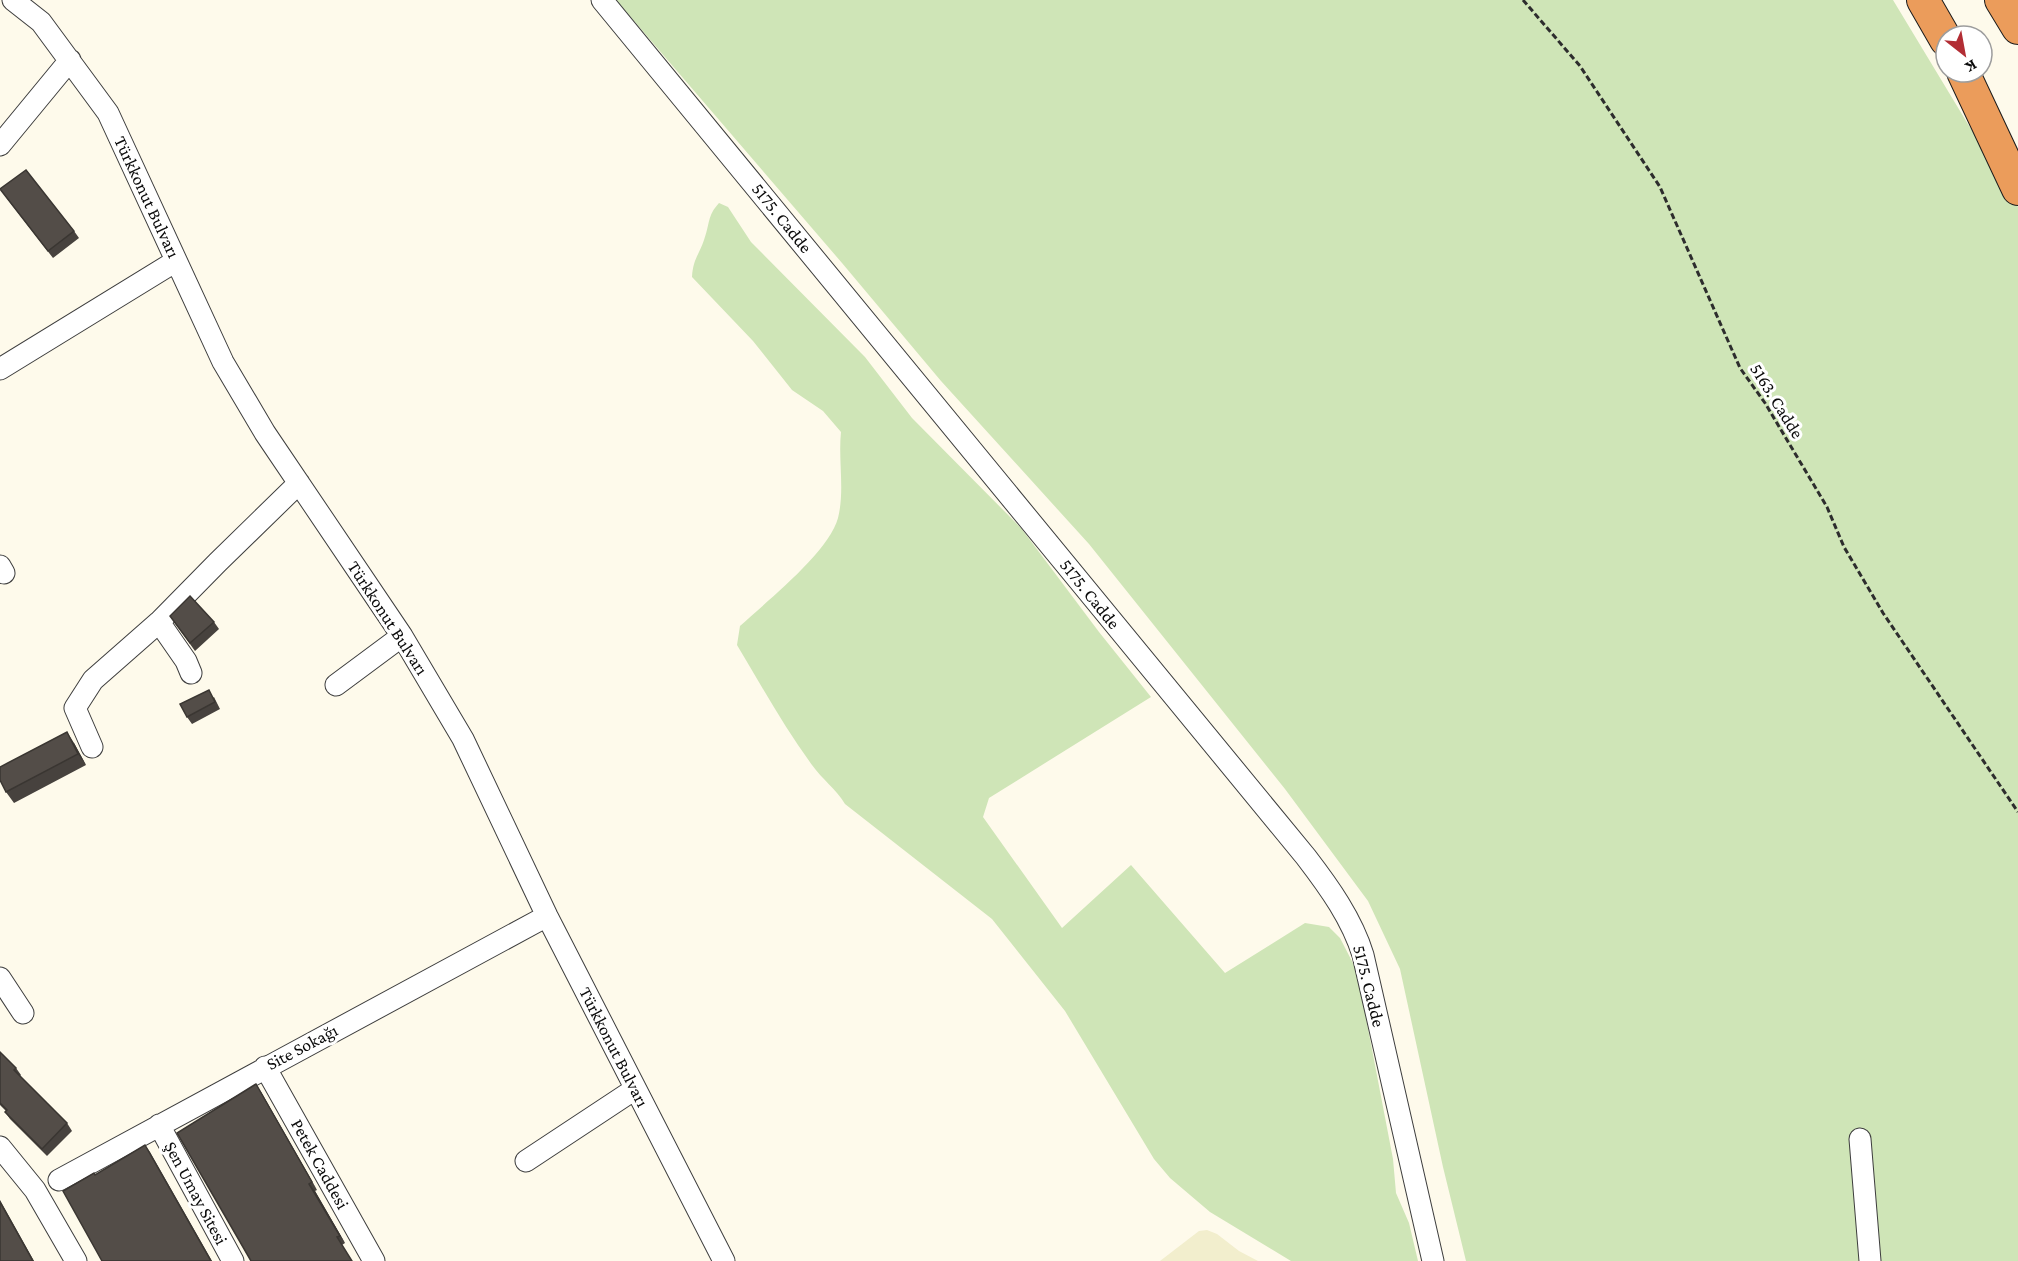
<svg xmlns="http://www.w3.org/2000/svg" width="2018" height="1261" font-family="'Crimson Pro',serif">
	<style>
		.farmland { fill: #f2eecd }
		.green { fill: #cfe5b7 }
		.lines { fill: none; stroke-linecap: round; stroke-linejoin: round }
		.minor-casing { stroke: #3e3e3e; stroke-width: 23 }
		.highway-casing { stroke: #1c1c1c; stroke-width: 34 }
		.path { stroke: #2d2d2d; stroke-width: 3; stroke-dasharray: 6 3; stroke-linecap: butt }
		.minor { stroke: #fff; stroke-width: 21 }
		.highway { stroke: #eb9c5b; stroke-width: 32 }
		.wall { fill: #47423e }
		.shaded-wall { fill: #3a3632 }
		.building { fill: #534d48; stroke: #3a3632; stroke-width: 1.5 }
		.labels { text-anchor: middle; stroke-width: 6; stroke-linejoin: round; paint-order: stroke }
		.street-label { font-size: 18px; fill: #0b0b0b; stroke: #fff }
	</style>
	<rect width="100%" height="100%" fill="#fefaeb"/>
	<path class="farmland" d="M1207,1230l10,4 22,17 19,10h-98l39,-30z"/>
	<path class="green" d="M616,0h1277l125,207v1054h-552l-23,-94 -43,-198 -32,-68 -83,-112 -196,-245 -148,-163 -99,-118z
		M719,203l9,4 23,35 114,115 47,61 109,110 78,104 52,65 -162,101 -6,19 79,111 69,-63 94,108 80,-50 24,4 11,11 17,33 36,188 3,34 13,30 9,38h-127l-81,-49 -40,-34 -16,-19 -89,-148 -73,-92 -147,-115c-9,-15 -23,-25 -33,-39 -28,-38 -51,-80 -75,-120l3,-19c27,-25 89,-74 98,-108 7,-28 0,-58 3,-86l-18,-21 -31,-21 -39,-49 -61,-64c1,-18 7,-22 12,-37 6,-16 3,-24 15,-37z"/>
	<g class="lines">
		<defs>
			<path id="minor" d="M13,0l28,22 67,91 115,249 42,71 137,203 61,103 84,177 177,345
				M602,0l704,857c23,30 46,62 57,98l70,306
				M0,145l70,-85
				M0,369l176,-108
				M0,566l4,7
				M191,673l-5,-12 -27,-39 59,-60 81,-79
				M336,685l66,-49
				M92,747l-17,-39 18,-28 66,-58
				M0,978l23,35
				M265,1067l109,194
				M159,1125l74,136
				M1860,1139l10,122
				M0,1147l35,43 41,71
				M526,1161l109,-72
				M59,1180l488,-264"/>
			<path id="highway" d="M1923,0l23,40
				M2001,0l17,28
				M1963,72l55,117"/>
		</defs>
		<use href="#minor" class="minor-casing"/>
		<use href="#highway" class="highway-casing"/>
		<path class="path" d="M1523,0l57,66 80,121 80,181 25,35 62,104 17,40 39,66 135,199"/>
		<use href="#minor" class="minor"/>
		<use href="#highway" class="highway"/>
	</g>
	<path class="wall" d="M5,196l69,35 5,7 -26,20z
		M170,616l44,6 5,7 -24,22z
		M214,697l6,12 -28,15 -5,-7z
		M74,743l12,22 -72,38 -8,-11z
		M0,1052l16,16 5,7 -1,1 47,47 5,8 -25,25 -37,-37 -5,-7 1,-1 -6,-6z
		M261,1092l56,98 -2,1 30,52 -3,2 -91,16z"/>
	<path class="shaded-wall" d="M67,732l7,11 12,22 -8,-11z
		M256,1084l5,8 56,98 -5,-8z
		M145,1145l5,7 62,109h-1z
		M309,1184l6,7 30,52 -5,-7z
		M0,1200l34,61h-1l-33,-59z"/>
	<path class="building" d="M26,170l48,61 -26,20 -48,-62z
		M190,596l24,26 -24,21 -20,-27z
		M209,690l6,12 -28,15 -7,-13z
		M67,732l11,22 -72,38 -6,-12v-13z
		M0,1052l16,16 -2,2 53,53 -25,26 -37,-37 2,-2 -7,-7z
		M256,1084l56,98 -3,2 31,52 -3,1 15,24h-101l-74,-128z
		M145,1145l66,116h-109l-39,-70 31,-18 1,2z
		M0,1202l33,59h-33z"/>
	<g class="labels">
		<g class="street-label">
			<text transform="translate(147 197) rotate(65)" y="6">Türkkonut Bulvarı</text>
			<text transform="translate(782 218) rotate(51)" y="6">5175. Cadde</text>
			<text transform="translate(1777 401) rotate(58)" y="6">5163. Cadde</text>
			<text transform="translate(1090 594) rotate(51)" y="6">5175. Cadde</text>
			<text transform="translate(388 618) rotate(57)" y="6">Türkkonut Bulvarı</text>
			<text transform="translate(1369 986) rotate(76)" y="6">5175. Cadde</text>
			<text transform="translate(302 1047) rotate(-28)" y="6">Site Sokağı</text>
			<text transform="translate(614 1047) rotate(63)" y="6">Türkkonut Bulvarı</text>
			<text transform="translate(320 1164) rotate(61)" y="6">Petek Caddesi</text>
			<text transform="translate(196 1193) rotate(62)" y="6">Şen Umay Sitesi</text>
		</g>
	</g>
	<g transform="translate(1964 54) rotate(149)"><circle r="28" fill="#ffffff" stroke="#9d9d9d" stroke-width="1.5"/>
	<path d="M0-4.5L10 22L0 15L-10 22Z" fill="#b22d34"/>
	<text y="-9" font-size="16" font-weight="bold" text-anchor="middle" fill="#0b0b0b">K</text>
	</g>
</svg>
